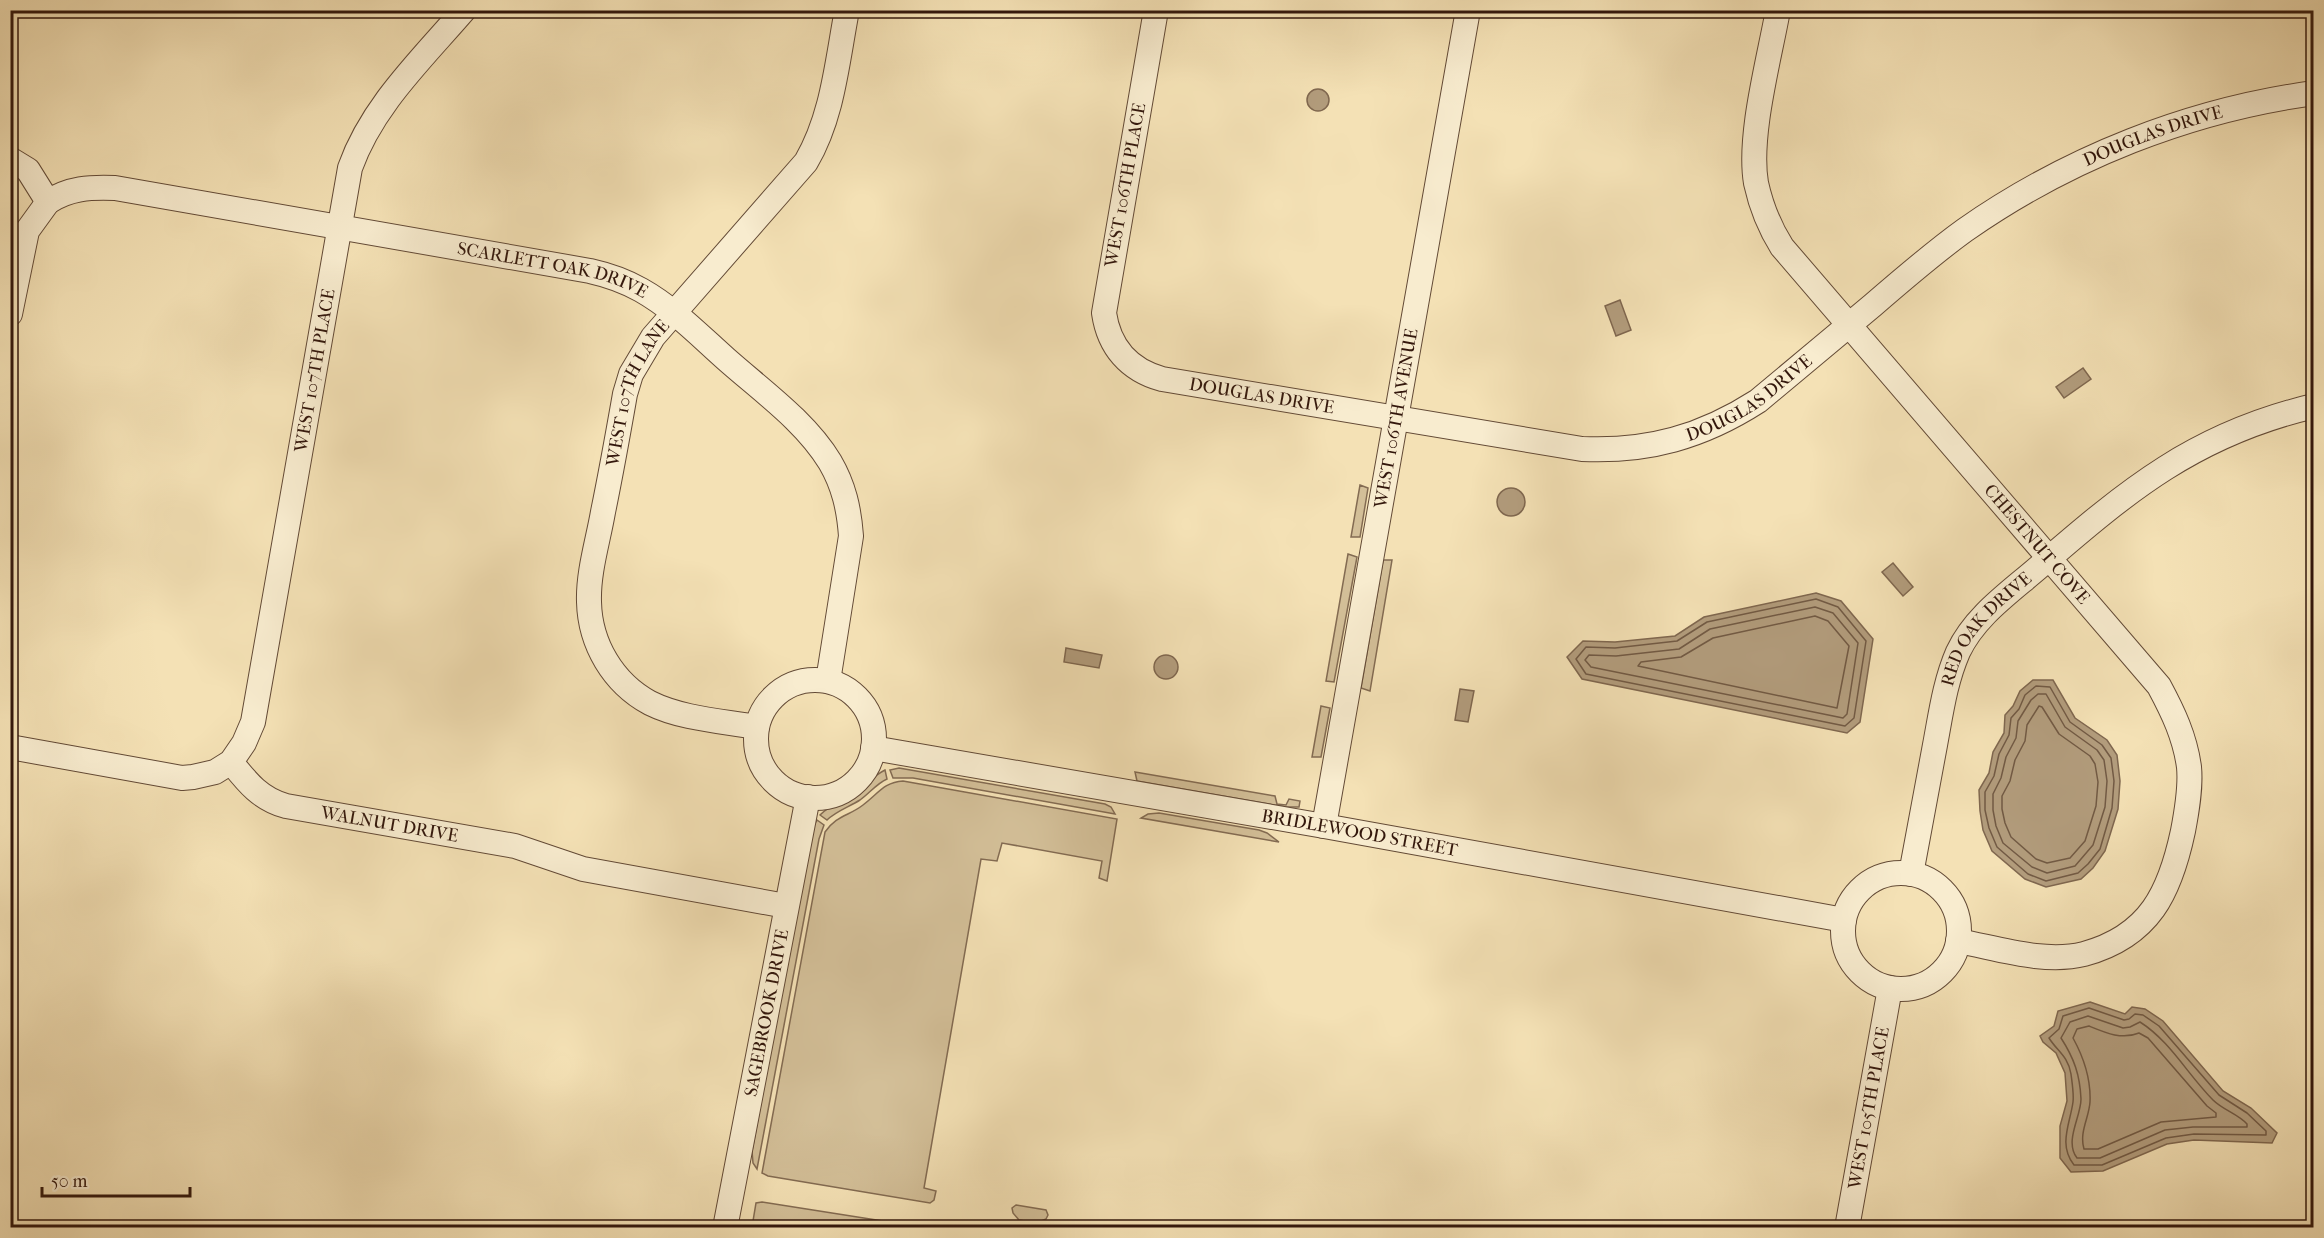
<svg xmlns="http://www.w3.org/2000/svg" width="2324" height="1238" font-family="'IM FELL French Canon',serif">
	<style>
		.green { fill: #d3bf98; stroke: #836b52; stroke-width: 1.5 }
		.water { fill: #b29c7c; stroke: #7f674f; stroke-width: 1.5 }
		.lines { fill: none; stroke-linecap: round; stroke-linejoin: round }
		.shore { stroke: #725a44; stroke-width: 1.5 }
		.minor-casing { stroke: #634a36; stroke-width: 26 }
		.minor { stroke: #f8eccf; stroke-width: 24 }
		.labels { text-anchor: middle; stroke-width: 4.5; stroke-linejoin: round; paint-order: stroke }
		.street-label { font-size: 18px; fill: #33170c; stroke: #f8eccf }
	</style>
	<rect width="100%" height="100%" fill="#f4e1b5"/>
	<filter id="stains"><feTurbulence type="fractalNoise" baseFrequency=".00333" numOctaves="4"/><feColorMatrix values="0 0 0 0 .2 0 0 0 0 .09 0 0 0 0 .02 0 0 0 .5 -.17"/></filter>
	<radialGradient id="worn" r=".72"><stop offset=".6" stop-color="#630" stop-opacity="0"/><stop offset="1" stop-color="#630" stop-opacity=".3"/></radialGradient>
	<path class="green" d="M1360,485l8,3 -8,49h-9z
		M1348,554l9,3 -23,125 -8,-1z
		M1383,560h9l-22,131 -9,-3z
		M1321,706l9,2 -9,49h-9z
		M899,768l206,36 6,3 4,7 -202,-36h-20l-3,-8z
		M885,770l2,9c-11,5 -17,14 -27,21 -11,7 -24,11 -33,20l-7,-5c10,-11 25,-14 37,-24 10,-7 16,-15 28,-21z
		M1135,772l140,24 2,8 9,1 3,-6 11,2 -1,6h-13l-149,-26z
		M903,781l214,38 -10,62 -8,-3 3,-17 -100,-18 -5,18 -16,-2 -57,329 12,3 -2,9 -4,3 -162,-27 -6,-3 63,-341c12,-17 24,-16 38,-27 15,-11 21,-23 40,-24z
		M1159,813l100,17 8,3 12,9 -138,-24 7,-4z
		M817,820l7,5 -5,14 -62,330 -4,-6 -1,-12 60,-323z
		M762,1202l159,25h-169l4,-24z
		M1016,1205l30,5 2,5 -2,4 -9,4 -18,-3 -6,-7 -1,-5z"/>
	<path class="water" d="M1307 100a11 11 0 1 1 22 0a11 11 0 1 1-22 0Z
		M1620,300l11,30 -15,6 -11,-30z
		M2083,368l8,11 -27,19 -8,-11z
		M1497 502a14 14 0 1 1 28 0a14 14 0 1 1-28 0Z
		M1893,563l20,24 -10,9 -21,-24z
		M1816,593l25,8 32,38 -13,83 -13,11 -265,-54 -15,-22 16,-16 32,1 60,-6 29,-19z
		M1066,648l36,7 -3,13 -35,-6z
		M1154 667a12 12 0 1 1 24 0a12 12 0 1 1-24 0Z
		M2033,680h20l22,38 32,22 10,15 3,26 -2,28 -13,42 -12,17 -12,11 -35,8 -21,-8 -33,-28 -9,-21 -3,-19 -1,-21 10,-17 4,-21 11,-19 1,-18 8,-9 7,-15z
		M1460,689l14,2 -6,31 -13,-2z
		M2090,1002l35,12 7,-7 13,2 18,12 60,70 28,17 26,25 -5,10 -78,-3 -27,4 -64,27 -32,1 -11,-14v-32l7,-25 -2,-28 -9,-20 -13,-11 -3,-6 14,-10 4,-15z"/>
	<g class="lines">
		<path class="shore" d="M1816,599l22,8 28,34 -12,77 -9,8 -259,-52 -10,-15 10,-12 29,1 62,-7 30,-19z
			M1815,607l18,6 25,30 -11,71 -4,4 -252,-51 -6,-7 4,-5 27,1 63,-7 31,-20z
			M1815,616l13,5 21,25 -12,62 -199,-42 3,-4 40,-5 32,-19z
			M2036,686l14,1 20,35 32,23 9,13 3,23 -2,27 -12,41 -12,15 -10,9 -32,8 -18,-7 -31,-27 -8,-19 -4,-18v-18l9,-16 5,-22 10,-19 2,-17 8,-9 6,-14z
			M2038,694h8l19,33 32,23 7,10 3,21 -2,26 -12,38 -18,21 -28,7 -15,-6 -29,-24 -7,-17 -3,-16v-16l8,-16 5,-21 10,-19 2,-17 13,-21z
			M2039,706l3,1 17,27 31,22 5,8 3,18 -2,24 -11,35 -15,17 -23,5 -11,-4 -25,-22 -6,-14 -3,-14v-13l8,-15 5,-21 10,-19 2,-16z
			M2089,1008l35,12 5,-1 6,-5 8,1 16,11 60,69 28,18 19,18v4l-72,-1 -28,4 -64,27h-28c-16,-20 -4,-41 -1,-63 1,-8 -1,-20 -2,-28 -3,-18 -14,-23 -22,-36l10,-9 4,-13z
			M2088,1016l35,12 7,-1 10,-5c30,19 48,53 73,78 10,10 25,14 34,24v3h-54l-28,3 -65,28h-23c-13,-17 4,-41 4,-59 -1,-24 -7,-41 -20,-61l9,-16z
			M2089,1026c17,7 33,14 50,7l9,5 59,68 9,7v4l-55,5 -63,27h-14c-5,-17 5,-31 6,-47 1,-23 -6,-44 -17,-64l4,-9z"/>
		<defs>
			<g id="minor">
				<path id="s1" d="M1156,10l-52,303c5,34 25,57 58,66l420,70c66,3 120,-12 176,-48 38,-32 77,-64 115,-96 30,-26 60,-52 92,-75 103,-72 224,-120 349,-137"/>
				<path id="s2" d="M1778,10c-9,50 -30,126 -22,173 5,23 14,45 26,64l377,439c14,26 26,51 30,81 2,20 -2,43 -6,64 -13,61 -33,105 -99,123 -40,10 -87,-6 -126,-13"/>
				<path id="s3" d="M10,159l18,11 20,32c21,-14 42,-15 67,-14l475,83c18,4 35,10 51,19 32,18 58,45 85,69 36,32 79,62 104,103 14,24 19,47 21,74l-23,145"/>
				<path d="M10,314l17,-83 21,-29"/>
				<circle cx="815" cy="739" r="59"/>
				<path id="s4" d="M757,727c-34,-6 -75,-8 -107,-24 -37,-20 -60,-59 -61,-101 -1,-30 9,-61 14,-90 8,-39 15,-78 22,-118l6,-20 22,-37 153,-175c27,-46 31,-100 41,-152"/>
				<path id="s5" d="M10,747l172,31 11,-1 22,-5 16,-10 13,-19 9,-21 97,-554c22,-62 71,-108 114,-158"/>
				<path id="s6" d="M873,748l451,78 520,94"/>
				<path id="s7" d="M231,762c16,20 29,37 55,44l229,40 68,23 203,37"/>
				<path id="s8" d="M1324,826l144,-816"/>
				<circle cx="1901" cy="931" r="58"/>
				<path id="s9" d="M1911,874c8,-43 16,-86 24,-129 6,-32 10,-63 23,-93 17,-36 51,-59 81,-85 89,-77 156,-133 275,-161"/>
				<path id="s10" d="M725,1228l83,-431"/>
				<path id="s11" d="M1847,1228l43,-240"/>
			</g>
		</defs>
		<use href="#minor" class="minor-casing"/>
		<use href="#minor" class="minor"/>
	</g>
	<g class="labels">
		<g class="street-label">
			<text dy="6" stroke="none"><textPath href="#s1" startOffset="1492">DOUGLAS DRIVE</textPath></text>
			<text transform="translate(1125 185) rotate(-80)" y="6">WEST 106TH PLACE</text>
			<text dy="6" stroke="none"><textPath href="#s3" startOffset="574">SCARLETT OAK DRIVE</textPath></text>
			<text dy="6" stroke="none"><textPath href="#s5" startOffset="630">WEST 107TH PLACE</textPath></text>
			<text dy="6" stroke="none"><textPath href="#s4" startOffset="450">WEST 107TH LANE</textPath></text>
			<text dy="6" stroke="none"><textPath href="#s1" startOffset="502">DOUGLAS DRIVE</textPath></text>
			<text dy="6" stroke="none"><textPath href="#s1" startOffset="1006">DOUGLAS DRIVE</textPath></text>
			<text dy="6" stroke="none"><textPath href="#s8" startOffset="414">WEST 106TH AVENUE</textPath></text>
			<text dy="6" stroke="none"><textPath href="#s2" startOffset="636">CHESTNUT COVE</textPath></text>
			<text dy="6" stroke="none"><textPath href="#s9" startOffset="262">RED OAK DRIVE</textPath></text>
			<text dy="6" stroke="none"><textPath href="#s7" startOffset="177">WALNUT DRIVE</textPath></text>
			<text dy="6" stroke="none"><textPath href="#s6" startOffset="494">BRIDLEWOOD STREET</textPath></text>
			<text dy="6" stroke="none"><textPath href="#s10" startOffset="219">SAGEBROOK DRIVE</textPath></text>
			<text dy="6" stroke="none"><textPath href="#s11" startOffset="122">WEST 105TH PLACE</textPath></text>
		</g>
	</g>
	<rect width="2324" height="1238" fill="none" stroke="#f4e1b5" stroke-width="36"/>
	<rect x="12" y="12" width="2300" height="1214" fill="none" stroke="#33170c" stroke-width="3"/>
	<rect x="18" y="18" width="2288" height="1202" fill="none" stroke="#33170c" stroke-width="1.5"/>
	<path d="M42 1187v9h148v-9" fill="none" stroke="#33170c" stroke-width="3"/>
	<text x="51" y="1187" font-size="18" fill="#33170c" stroke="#f8eccf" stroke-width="4.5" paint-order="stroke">50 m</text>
	<rect width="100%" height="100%" filter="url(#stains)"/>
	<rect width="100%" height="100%" fill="url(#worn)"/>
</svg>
